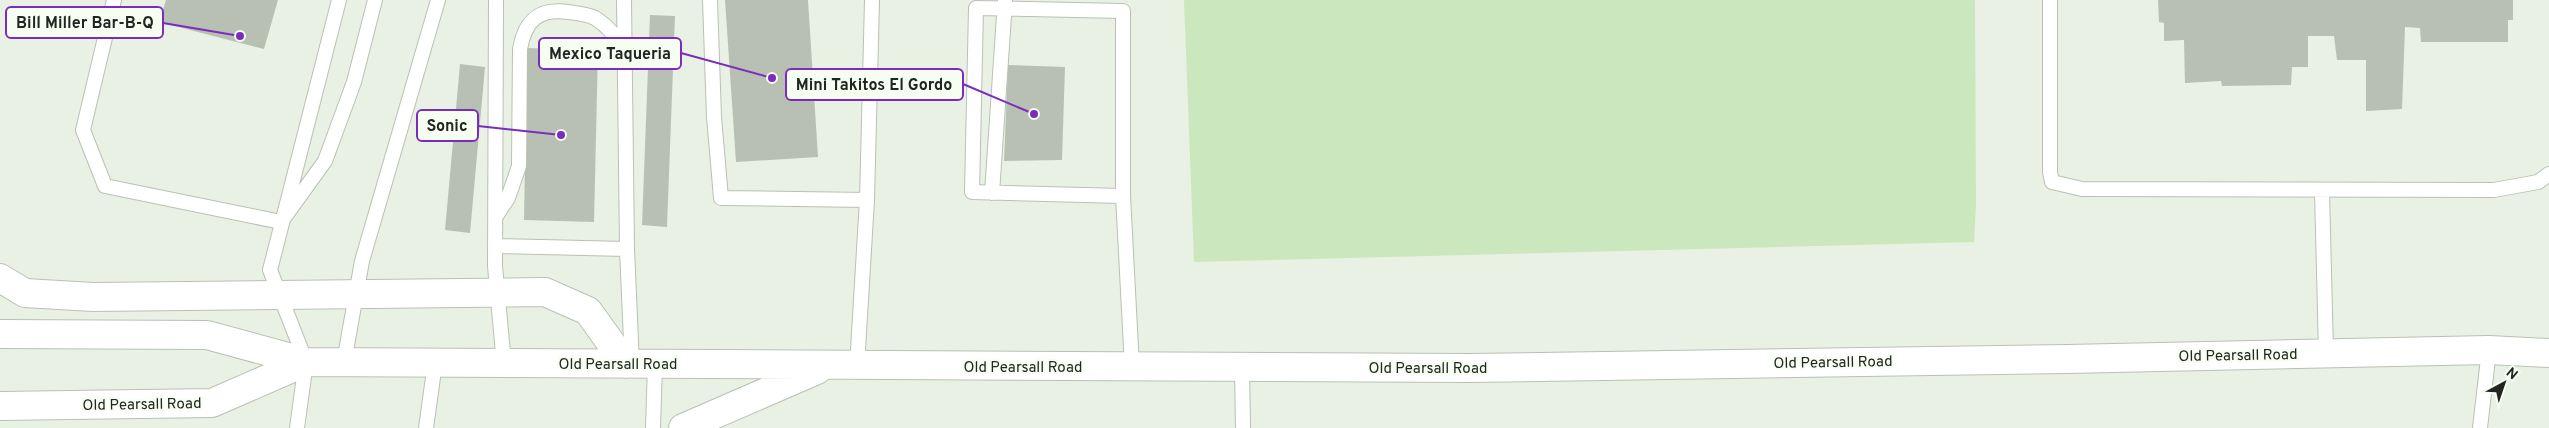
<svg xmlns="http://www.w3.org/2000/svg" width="2549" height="428" font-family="Overpass,sans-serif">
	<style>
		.green { fill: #cbe7bd }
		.building { fill: #b8c0b4 }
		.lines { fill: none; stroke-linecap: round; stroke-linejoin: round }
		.service-casing { stroke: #b9c1b5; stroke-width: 16 }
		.secondary-casing { stroke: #b9c1b5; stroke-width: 30 }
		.service { stroke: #fff; stroke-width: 14 }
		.secondary { stroke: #fff; stroke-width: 28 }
		.labels { text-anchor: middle; stroke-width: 4.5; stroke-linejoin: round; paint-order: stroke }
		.street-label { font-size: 15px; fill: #222521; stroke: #f5fef1 }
		.leader { fill: none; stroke: #7b2cbf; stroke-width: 2 }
		.callout-dot { fill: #7b2cbf; stroke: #f5fef1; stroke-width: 2 }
		.callout { fill: #f5fef1; stroke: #7b2cbf; stroke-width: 2 }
		.callout-label { font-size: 16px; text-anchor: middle; font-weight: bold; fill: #222521 }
	</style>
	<rect width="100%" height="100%" fill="#e8f1e4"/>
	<path class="green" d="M1184,0h791l1,204 -2,38 -780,20z"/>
	<path class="building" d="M166,0h112l-14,49 -105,-27z
		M725,0h83l10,157 -82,5z
		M2158,0h355v20h-5v22h-87l-1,-14 -15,-1 -3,82 -36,2v-51h-29l-3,-24h-26v31h-16l-1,18 -69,1 -1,-5 -36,2 -1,-43 -20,1v-18l-5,-1z
		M650,15l25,1 -8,211 -25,-2z
		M527,48l71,2 -4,172 -70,-2z
		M460,64l25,3 -15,166 -25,-3z
		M1008,65l57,2 -3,93 -58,1z"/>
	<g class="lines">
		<defs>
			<path id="service" d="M114,0l-31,130 22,56 176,36 44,-61 29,-79 21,-82
				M496,0l-1,266 9,98
				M624,0l3,249 5,115
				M710,0l4,117 7,81 146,2
				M2050,0v172l2,10 30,7 412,1 44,-8 11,-8
				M2322,191l4,162
				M992,193l13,-192
				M1123,196l-151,-4 4,-184 147,3v185l9,171
				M496,216l12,-18 11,-32 1,-117c5,-29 19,-41 48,-37 9,1 19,2 27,6 13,8 21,19 29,31
				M496,246l131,3
				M344,362l18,-101 76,-261
				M857,366l10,-166 5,-200
				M1242,368l1,60
				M297,428l9,-66 -36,-92 69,-270
				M426,428l9,-65
				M653,428l2,-64
				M2480,428l9,-78"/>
			<path id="secondary" d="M0,278l25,15 68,4 452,-5 43,19 38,53
				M0,334l207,1 99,27 1162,6 599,-9 422,-9 60,3
				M0,406l212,-3 94,-41
				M683,428l134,-58"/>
		</defs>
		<use href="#service" class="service-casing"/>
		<use href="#secondary" class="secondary-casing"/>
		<use href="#service" class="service"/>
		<use href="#secondary" class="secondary"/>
	</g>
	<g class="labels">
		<g class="street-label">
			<text transform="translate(2238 355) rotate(-1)" y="5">Old Pearsall Road</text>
			<text transform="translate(1833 362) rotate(-1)" y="5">Old Pearsall Road</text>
			<text x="618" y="369">Old Pearsall Road</text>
			<text x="1023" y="372">Old Pearsall Road</text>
			<text x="1428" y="373">Old Pearsall Road</text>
			<text transform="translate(142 404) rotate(-1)" y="5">Old Pearsall Road</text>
		</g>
	</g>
	<path class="leader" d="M240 36L163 23M772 78L681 53M1034 114L963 84M561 135L478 126"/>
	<g class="callout-dot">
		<circle cx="240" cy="36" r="5"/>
		<circle cx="772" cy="78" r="5"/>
		<circle cx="1034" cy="114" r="5"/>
		<circle cx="561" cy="135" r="5"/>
	</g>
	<g class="callout">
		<rect x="6" y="7" width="157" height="31" rx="5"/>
		<rect x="539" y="38" width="142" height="31" rx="5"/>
		<rect x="786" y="69" width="177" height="31" rx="5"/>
		<rect x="417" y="110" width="61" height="31" rx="5"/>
	</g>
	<g class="callout-label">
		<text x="85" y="28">Bill Miller Bar-B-Q</text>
		<text x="610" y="59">Mexico Taqueria</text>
		<text x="874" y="90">Mini Takitos El Gordo</text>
		<text x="447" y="131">Sonic</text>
	</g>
	<g transform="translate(2504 383) rotate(40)" stroke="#f5fef1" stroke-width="4" paint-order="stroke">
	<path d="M0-4L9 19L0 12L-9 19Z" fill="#222521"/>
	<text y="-8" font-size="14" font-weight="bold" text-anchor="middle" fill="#222521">N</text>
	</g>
</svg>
